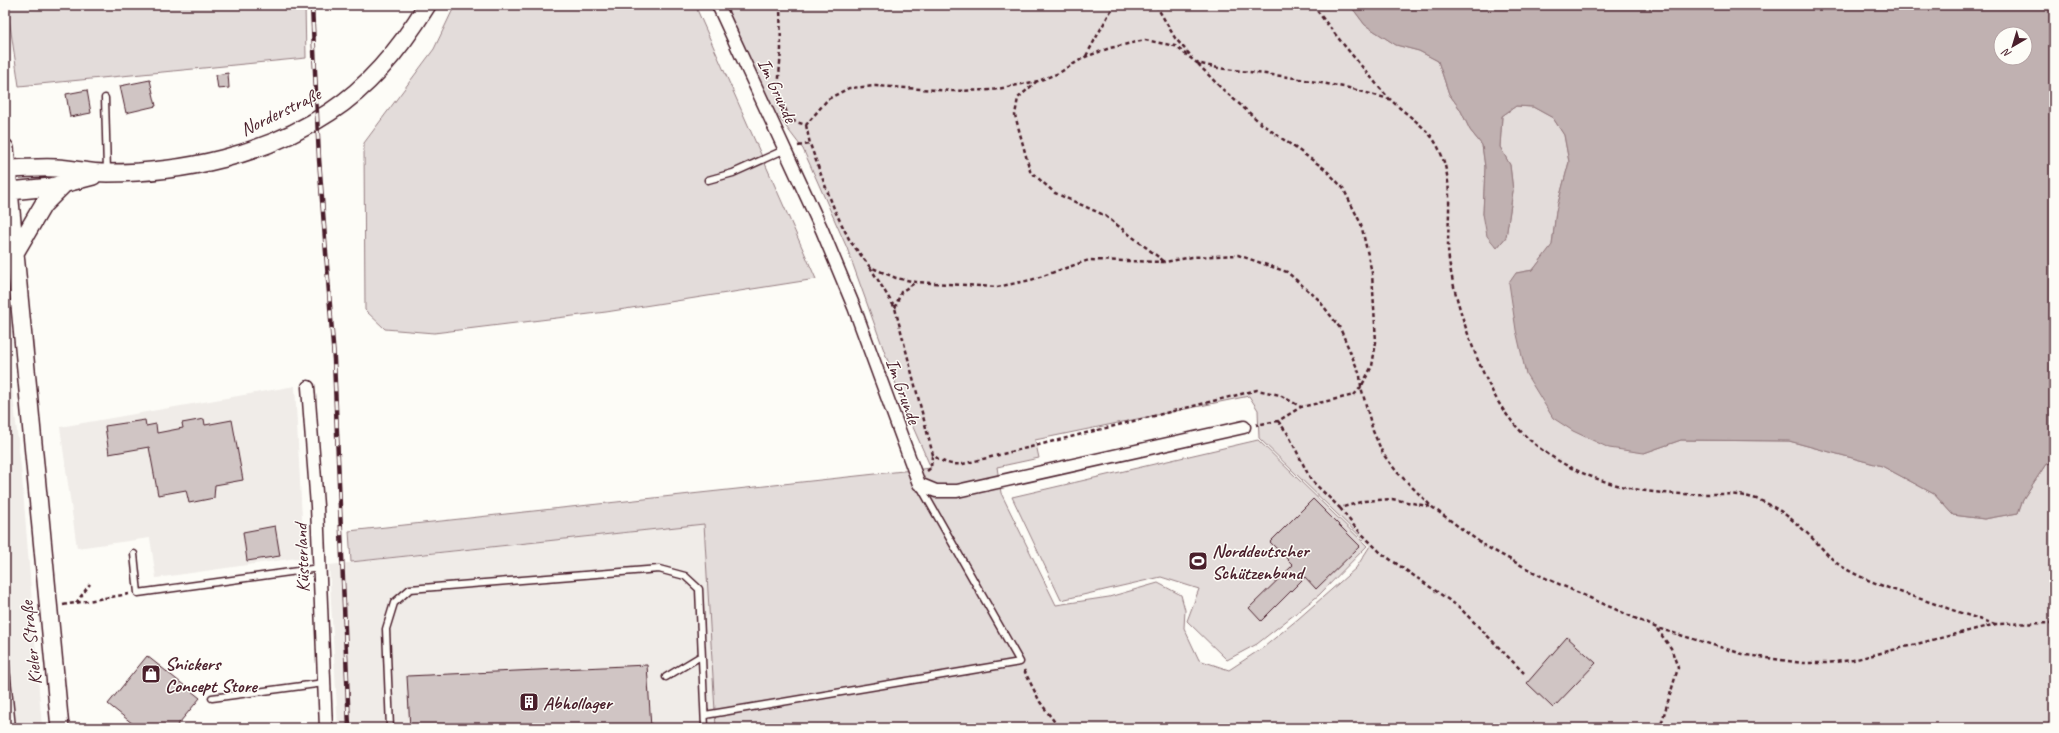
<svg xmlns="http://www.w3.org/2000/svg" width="2059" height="733" font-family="Caveat,sans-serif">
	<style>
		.built { fill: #f0ece8 }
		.green { fill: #e3dcda; stroke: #967e82; fill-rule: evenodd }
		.water { fill: #c0b1b1; stroke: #91777b; fill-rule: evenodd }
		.building { fill: #d0c5c4; stroke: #4a1f2b }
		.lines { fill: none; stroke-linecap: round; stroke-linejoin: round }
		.lane-casing { stroke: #4a1f2b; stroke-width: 9 }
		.street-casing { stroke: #4a1f2b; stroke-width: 15 }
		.secondary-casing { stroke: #4a1f2b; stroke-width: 20 }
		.path { stroke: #4a1f2b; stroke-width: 2.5; stroke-dasharray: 4 3; stroke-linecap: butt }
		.lane { stroke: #fdfcf7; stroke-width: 6 }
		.street { stroke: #fdfcf7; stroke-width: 12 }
		.secondary { stroke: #fdfcf7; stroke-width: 17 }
		.rail-casing { stroke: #4a1f2b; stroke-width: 4.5 }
		.rail { stroke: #fdfcf7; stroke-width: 3; stroke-dasharray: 9; stroke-linecap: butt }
		.labels { text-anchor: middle; stroke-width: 3; stroke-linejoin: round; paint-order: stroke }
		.street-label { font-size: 19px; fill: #4a1f2b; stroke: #fdfcf7 }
		.poi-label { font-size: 19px; font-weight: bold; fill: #4a1f2b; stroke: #fdfcf7; text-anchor: start }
	</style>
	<rect width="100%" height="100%" fill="#fdfcf7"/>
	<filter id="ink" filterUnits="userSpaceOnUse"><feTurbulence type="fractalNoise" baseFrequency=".025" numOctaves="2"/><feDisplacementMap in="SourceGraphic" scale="8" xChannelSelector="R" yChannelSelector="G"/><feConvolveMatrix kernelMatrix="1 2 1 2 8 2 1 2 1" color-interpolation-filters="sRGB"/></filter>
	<g filter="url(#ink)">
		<path class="built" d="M5,323l17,154 20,251h-37z
			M295,386l9,171 -148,21 -6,-40 -73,10 -17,-121z
			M704,524l12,204h-378l-9,-163z"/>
		<path class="green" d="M7,5h298l1,53 -287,28z
			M455,5h240l121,274 -210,33 -172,21 -49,-4 -20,-19 -1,-167 70,-94z
			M725,5h625l15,20 31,20 23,6 19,10 11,33 11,15 10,21 12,15 3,22 -2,47 14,34 9,-11 7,-46 -3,-26 -10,-18 2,-31 14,-10 17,1 20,11 11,17 5,27 -13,49 -4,35 -19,24 -17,3 128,180 37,-13 108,1 93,25 52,28 19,21 31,4 34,-6 5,-14 23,-35 8,-1v265h-1338l-12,-204 -353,38 -2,-31 582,-63 -26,-59 -58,-161 -44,-99 -29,-38zM1249,396l9,14 1,28 111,108 -14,22 -58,51 -34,28 -35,23 -30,-10 -15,-32 1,-18 -4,-15 -23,-12 -49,14 -53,8 -55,-112 -4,-26 42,-9 -4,-18z
			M1258,440l109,106 -48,49 -62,49 -30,16 -40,-39 12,-32 -38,-12 -100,23 -49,-103z"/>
		<path class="water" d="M1350,5h704v458l-8,1 -23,35 -5,14 -34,6 -31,-4 -19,-21 -52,-28 -93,-25 -108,-1 -37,13 -35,-5 -36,-17 -20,-13 -27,-44 -10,-44 -7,-47 7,-10 17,-3 19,-25 4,-34 13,-49 -5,-27 -11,-17 -20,-11 -17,-1 -14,10 -2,31 10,18 3,26 -7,46 -9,11 -10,-12 -4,-22 2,-47 -3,-22 -12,-15 -10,-21 -11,-15 -11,-33 -19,-10 -23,-6 -31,-20zM2001,34h24v24h-24z"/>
		<path class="building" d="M228,73l1,15 -11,1 -2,-14z
			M150,80l6,26 -30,7 -6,-27z
			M87,90l4,23 -21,4 -4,-23z
			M204,419l1,6 27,-5 11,60 -28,5 -1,13 -25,5 -3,-13 -28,5 -9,-48 -40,7 -4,-28 40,-6 1,6 10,-2 1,9 26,-5 -1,-5z
			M1313,499l47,47 -44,43 -11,-12 -44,44 -12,-13 44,-43 -23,-23z
			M275,526l5,30 -33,5 -4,-29z
			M1567,637l29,26 -43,45 -26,-25z
			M147,656l53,42 -25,30h-37l-30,-24z
			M647,665l4,63h-241l-3,-52z"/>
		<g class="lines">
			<defs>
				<path id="lane" d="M105,98l2,73
					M708,180l25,-7 53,-24
					M134,554l4,39 181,-25
					M5,658l7,70
					M666,677l35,-21
					M212,698l112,-15
					M705,715l315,-53 -100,-176
					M390,728l-4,-99 8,-26 16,-14 249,-20 26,7 14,13 6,139"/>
				<path id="street" d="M718,5l104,225 32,77 65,177 17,7h21l287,-64
					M308,387l9,119 9,222"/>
				<path id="secondary" d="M5,148l55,580
					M8,169c16,0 32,-2 48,-1 17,1 34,5 51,5 76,0 159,-18 223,-61 40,-26 72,-66 97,-107
					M10,191l41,-4 42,-11
					M16,251l27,-46 22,-22"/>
			</defs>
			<use href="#lane" class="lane-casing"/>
			<use href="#street" class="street-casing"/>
			<use href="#secondary" class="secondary-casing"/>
			<path class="path" d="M780,5l1,44 -3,43 12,28
				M1156,5l19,33 17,19
				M1313,5c16,22 33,43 51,64 9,10 17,22 27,31 15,15 37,27 47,47 16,32 10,66 10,100 1,43 33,134 59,168 40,54 111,78 176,79 24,1 53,-3 76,6 23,9 40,25 57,42 7,7 14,16 22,22 24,16 53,25 80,34 26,9 51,18 77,26
				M1086,56l28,-51
				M1198,64l22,23 43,38 62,44 18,19 18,36 11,49 4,69 -4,24 -11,21 -7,8 -53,12 -23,14 -22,4
				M1037,81l-19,17 -3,17 15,56 25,22 49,22 61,47
				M786,123l4,-3 16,5 22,-26 21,-11 27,-2 75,5 41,-1 46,-9 21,-8 26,-16 25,-9 35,-8 30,6 22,17 21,5 71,9 60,11 40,11
				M806,125l4,19 10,28 15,39 15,30 20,26 26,11 20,4 81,5 34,-7 58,-20 76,2 27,-5 46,-2 49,17 31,27 22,29 20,47 1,12 12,44 10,23 14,18 35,35 53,39 56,30 116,52 89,27 56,8h24l27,-3 143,-36 58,-1
				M798,146l12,-2
				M870,267l25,41 38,147c10,8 17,10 30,9l294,-74 23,5 21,12
				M895,308l6,-16 15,-10
				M1278,421l10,13 23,46 29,28 24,-7 28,-2 40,8
				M927,471l4,-3 1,-12
				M1340,508l15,19 26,26 78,54 65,66
				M76,603l14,-19
				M63,605l66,-11
				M1657,629l14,19 7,20 -18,60
				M1024,670l16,32 19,26"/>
			<use href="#lane" class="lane"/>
			<use href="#street" class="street"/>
			<use href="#secondary" class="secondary"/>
			<defs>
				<path id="rail" d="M312,5l7,154 15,200 15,369"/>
			</defs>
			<use href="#rail" class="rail-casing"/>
			<use href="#rail" class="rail"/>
		</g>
	</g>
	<defs>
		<symbol id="stadium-square" viewBox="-11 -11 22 22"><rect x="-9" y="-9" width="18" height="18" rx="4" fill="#4a1f2b" stroke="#fdfcf7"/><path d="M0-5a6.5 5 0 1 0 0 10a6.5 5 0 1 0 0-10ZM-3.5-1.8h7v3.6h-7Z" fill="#fff"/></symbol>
		<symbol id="shop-square" viewBox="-11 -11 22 22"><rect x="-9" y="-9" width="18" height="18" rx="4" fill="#4a1f2b" stroke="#fdfcf7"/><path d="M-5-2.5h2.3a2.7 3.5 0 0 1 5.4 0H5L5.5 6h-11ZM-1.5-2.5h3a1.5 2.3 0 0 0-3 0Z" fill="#fff"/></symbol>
		<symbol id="building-square" viewBox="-11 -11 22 22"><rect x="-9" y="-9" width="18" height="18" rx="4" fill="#4a1f2b" stroke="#fdfcf7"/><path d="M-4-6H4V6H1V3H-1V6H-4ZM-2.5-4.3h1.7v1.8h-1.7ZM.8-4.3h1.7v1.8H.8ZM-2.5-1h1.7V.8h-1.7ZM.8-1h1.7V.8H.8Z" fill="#fff"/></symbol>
	</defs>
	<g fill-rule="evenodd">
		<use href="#stadium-square" x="1187" y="550" width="22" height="22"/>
		<use href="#shop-square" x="140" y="663" width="22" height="22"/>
		<use href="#building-square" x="518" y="691" width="22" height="22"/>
	</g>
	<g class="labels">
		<g class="street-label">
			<text transform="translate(778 90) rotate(65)" y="7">Im Grunde</text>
			<text transform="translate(280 111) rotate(-26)" y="7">Norderstraße</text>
			<text transform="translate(904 391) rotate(70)" y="7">Im Grunde</text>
			<text transform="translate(301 558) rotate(-92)" y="7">Küsterland</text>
			<text transform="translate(30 643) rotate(-96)" y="7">Kieler Straße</text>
		</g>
		<g class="poi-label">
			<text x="1212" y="557">Norddeutscher<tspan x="1212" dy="22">Schützenbund</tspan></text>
			<text x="165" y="670">Snickers<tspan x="165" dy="22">Concept Store</tspan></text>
			<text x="543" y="709">Abhollager</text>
		</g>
	</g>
	<rect width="2059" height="733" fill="none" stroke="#fdfcf7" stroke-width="20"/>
	<rect x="10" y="10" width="2039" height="713" fill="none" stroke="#4a1f2b" stroke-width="1.5" filter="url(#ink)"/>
	<g transform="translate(2013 46) rotate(218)"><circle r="19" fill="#fdfcf7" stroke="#b5a4a5"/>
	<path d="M0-3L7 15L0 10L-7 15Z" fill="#4a1f2b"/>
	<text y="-6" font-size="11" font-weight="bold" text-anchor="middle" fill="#4a1f2b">N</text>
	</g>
</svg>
